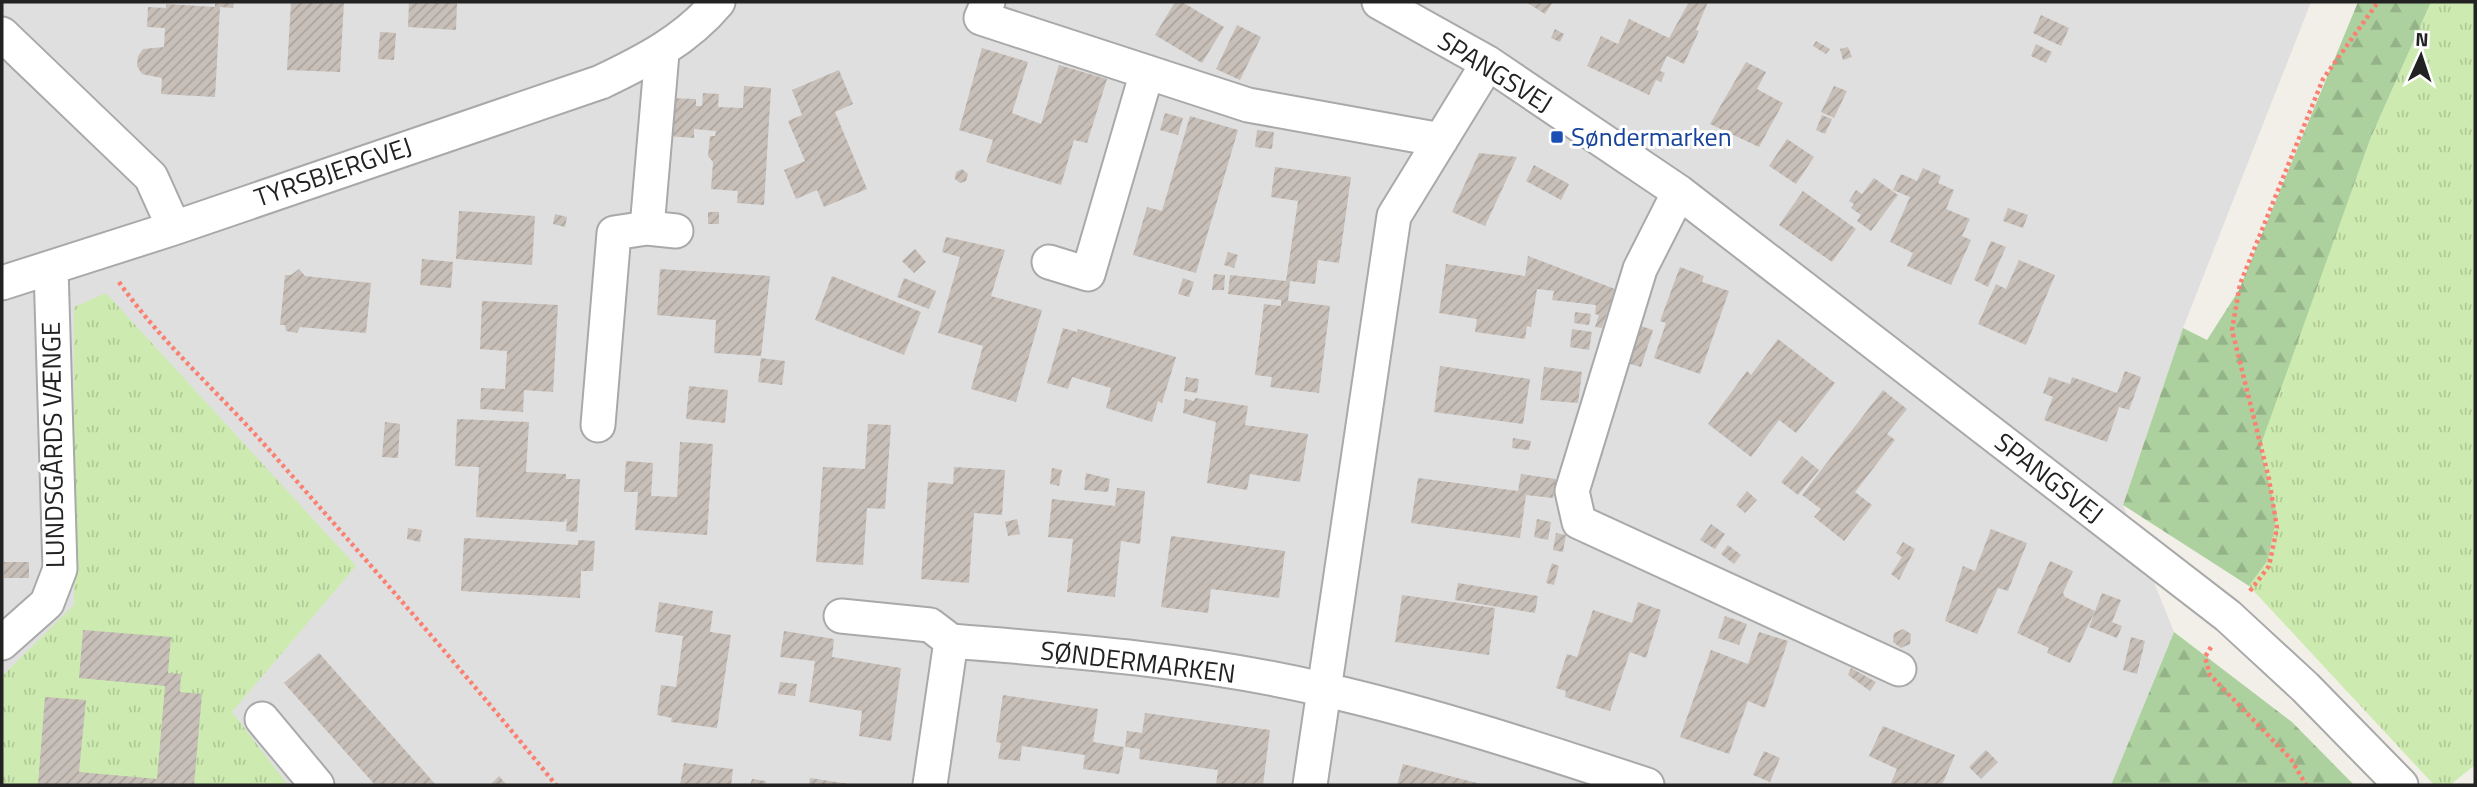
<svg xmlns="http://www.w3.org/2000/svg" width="2477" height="787" font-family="'Titillium Web',sans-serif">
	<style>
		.residential { fill: #e0dfdf }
		.grass { fill: url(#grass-tufts) }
		.forest { fill: url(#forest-firs) }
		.building { fill: url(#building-hatch) }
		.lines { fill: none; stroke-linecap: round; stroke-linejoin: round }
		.minor-casing { stroke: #a9a9a9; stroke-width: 37 }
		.path { stroke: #fa8072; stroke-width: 4.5; stroke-dasharray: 3.5 3.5; stroke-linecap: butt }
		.minor { stroke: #fff; stroke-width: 33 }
		.transit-dot { fill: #1a4fb4; stroke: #fff; stroke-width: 2.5 }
		.labels { text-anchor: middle; stroke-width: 6; stroke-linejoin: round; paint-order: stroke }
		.street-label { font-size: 26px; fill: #222; stroke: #fff }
		.transit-label { font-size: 26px; fill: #164399; stroke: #fff; text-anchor: start }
	</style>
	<defs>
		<pattern id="grass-tufts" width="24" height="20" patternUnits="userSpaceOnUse" patternTransform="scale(1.75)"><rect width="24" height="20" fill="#cdebb0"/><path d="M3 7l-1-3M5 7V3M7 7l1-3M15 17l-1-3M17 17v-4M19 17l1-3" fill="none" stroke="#b0c997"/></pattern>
		<pattern id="forest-firs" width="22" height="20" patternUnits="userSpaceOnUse" patternTransform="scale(1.75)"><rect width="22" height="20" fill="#add19e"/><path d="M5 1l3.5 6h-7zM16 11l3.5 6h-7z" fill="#95b388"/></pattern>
		<pattern id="building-hatch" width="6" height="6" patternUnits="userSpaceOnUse" patternTransform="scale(1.75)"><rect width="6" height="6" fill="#c7bfb8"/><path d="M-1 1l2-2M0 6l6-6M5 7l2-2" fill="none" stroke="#aba49e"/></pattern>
	</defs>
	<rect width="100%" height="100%" fill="#f2efe9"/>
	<path class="residential" d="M2,2h2309l-128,326 -60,177 51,127 -63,153h-2109z"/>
	<path class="grass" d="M2431,2h44v763l-25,20h-16l-185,-199 19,-26 9,-45 -18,-68 112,-310z
		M106,293l250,273 -124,146 56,73h-286v-109l72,-71v-298z"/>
	<path class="forest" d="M2358,2h73l-60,135 -111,310 17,68 -9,45 -19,26 -126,-81 60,-177 24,12 32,-50z
		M2174,632l118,90 62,63h-243z"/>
	<path class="building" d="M215,2h19l-1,6 -13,-1 -5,90 -54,-3 1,-16 -20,-4 -5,-8 1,-10 5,-7 21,-2 1,-19 -18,-1 1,-20 18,1v-4l49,3z
		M291,2h53l-4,70 -53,-2z
		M409,2h48l-1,28 -48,-3z
		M1175,2h7l42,25 -22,36 -47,-28z
		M1526,2h27l-8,12z
		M1689,2h19l-12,28 3,1 -15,33 -17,-8 -7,15 5,2 -4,9 -5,-2 -7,15 -62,-29 14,-30 17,8 11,-25 40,19z
		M2041,15l28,13 -8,18 -28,-13z
		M1237,25l24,12 -21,43 -24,-11z
		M1555,29l9,5 -4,8 -9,-4z
		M380,32l16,1 -2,27 -16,-1z
		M1816,41l14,8 -4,5 -13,-8z
		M2036,44l16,8 -6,11 -15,-7z
		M1848,47l4,10 -9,3 -3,-11z
		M982,48l46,14 -16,51 29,11 18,-59 48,14 -20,64 -13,-3 -13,45 -75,-23 7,-22 -34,-10z
		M1746,62l20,10 -9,17 26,14 -24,44 -49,-23z
		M839,70l14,34 -18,8 32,77 -43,18 -7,-17 -21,9 -12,-29 21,-9 -17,-40 14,-6 -10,-25z
		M744,86l27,2 -7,117 -27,-2 1,-12 -27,-2 2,-27 -5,-6 2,-20h5l1,-5 -22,-2v9l-28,-2 2,-38 28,1v7h6l1,-13 16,1 -1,13 25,1z
		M1834,86l13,5 -13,27 -13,-6z
		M1165,113l18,5 -5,17 -18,-5z
		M1822,115l10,4 -7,15 -9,-4z
		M1190,116l48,14 -42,143 -63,-18 14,-48 15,4z
		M1257,130l17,2 -2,17 -17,-2z
		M1787,139l27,18 -18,27 -27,-18z
		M1479,153l38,4 -32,69 -33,-14z
		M1534,165l35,19 -8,16 -35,-19z
		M1275,167l76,10 -12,86 -21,-3 -3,24 -25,-3 -2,20 42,5 -11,87 -49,-6 2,-10 -17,-2 9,-71 17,2v-6l-53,-6 2,-19 56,6 12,-80 -27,-4z
		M1923,168l18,8 -3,7 16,7 -8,19 24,10 -8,17 9,4 -20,45 -44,-19 6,-13 -23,-11 20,-45 -17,-7 8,-16 16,7z
		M962,169l6,5 -2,7 -6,2 -5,-4 1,-7z
		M1874,178l24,17 -27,36 -14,-10 4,-6 -10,-7 3,-4 -5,-3 7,-11 6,4z
		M1803,191l53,38 -24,33 -53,-37z
		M2008,208l20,7 -5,13 -20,-7z
		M459,211l76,5 -3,49 -76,-6z
		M708,212h11v12h-11z
		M555,214l12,3 -2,10 -12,-3z
		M946,237l59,13 -14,46 51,14 -26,92 -45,-13 12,-43 -45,-13 22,-76 -18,-5z
		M1991,241l15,6 -18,40 -14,-7z
		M915,249l11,13 -12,11 -12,-12z
		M1228,252l10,3 -4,13 -10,-3z
		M1528,256l87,33 -13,39 -7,-1 4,-12 -4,-1 1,-9 -44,-5 2,-9 -17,-2 -6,38 -4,-1 -2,13 -50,-7 2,-13 -38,-6 7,-49 79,12z
		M422,259l31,3 -2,26 -31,-3z
		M2019,260l36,15 -29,70 -48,-21 18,-40 10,5z
		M1680,267l24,9 -2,6 27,9 -29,83 -46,-16 12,-35 -6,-2z
		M299,269l6,7 66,7 -5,50 -66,-6 -3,6 -11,-2 -1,-6h-5l5,-50h6z
		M660,269l110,7 -9,80 -47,-3 2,-33 -59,-5z
		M1214,274l11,1 -1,15h-12z
		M832,276l89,36 -17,43 -89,-35z
		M904,278l32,13 -7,18 -32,-12z
		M1183,278l11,4 -5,15 -11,-3z
		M482,301l76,4 -5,87 -29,-2 -1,22 -43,-3 1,-21 24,1 2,-38 -27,-2z
		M1575,312l16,2 -2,11 -15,-2z
		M1632,323l21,7 -12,37 -22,-6z
		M1063,328l14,4 1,-3 98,28 -14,46 -4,-2 -6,21 -46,-14 5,-20 -39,-11 -4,12 -21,-6z
		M1572,329l20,3 -3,18 -19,-3z
		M1778,339l57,44 -39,50 -17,-13 -28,37 -43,-33 39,-53 4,4z
		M761,358l24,3 -3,24 -24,-3z
		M1440,366l90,13 -7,45 -89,-12z
		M1544,367l38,5 -4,31 -38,-3z
		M2125,371l16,6 -12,33 -10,-3 -12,35 -63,-22 9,-23 -10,-4 6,-16 21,7 2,-7 45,16z
		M1186,377l13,2 -2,14 -13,-2z
		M689,386l39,4 -3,33 -39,-4z
		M1883,390l24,19 -20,25 8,6 -40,52 17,13 -28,36 -30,-24 7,-8 -19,-14z
		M1195,398l53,8 -3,19 63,9 -8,48 -50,-8 -3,16 -40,-7 9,-61 -33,-9 2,-14 9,2z
		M457,419l72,3 -3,50 40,2v5h14l-3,53 -11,-1 1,-13 -3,4 -88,-5 3,-50 -24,-1z
		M385,422l15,2 -2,34 -16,-1z
		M868,424l23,1 -6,84 -18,-1 -4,57 -47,-3 7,-95 42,2z
		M1513,438l18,3 -2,9 -17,-2z
		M680,442l33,2 -6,91 -72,-5 3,-38h-14l2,-31 27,2 -2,33 26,1z
		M1802,456l17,14 -21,25 -17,-13z
		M954,467l51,3 -3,45 -28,-2 -5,70 -48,-4 7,-97 25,2z
		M1052,468l10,2 -3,16 -9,-2z
		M1086,473l24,6 -2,13 -24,-2z
		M1521,474l35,5 -3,19 -27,-3 -6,43 -109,-15 7,-45 100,13z
		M1117,488l28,3 -5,53 -19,-3 -6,56 -48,-5 6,-53 -25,-2 4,-38 63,7z
		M1747,491l10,9 -12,13 -9,-8z
		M1017,519l3,15 -12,2 -3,-14z
		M1537,519l14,3 -3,18 -14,-3z
		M1711,524l14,10 -10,15 -15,-9z
		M408,528l14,2 -2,12 -13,-3z
		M1991,529l36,14 -19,48 -10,-3 -21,46 -32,-13 18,-55 12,5z
		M1556,533l10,2 -3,17 -10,-2z
		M1171,536l114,15 -6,47 -68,-9 -3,24 -47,-6z
		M464,538l114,7v-5l17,1 -2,30h-12l-1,27 -119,-7z
		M1903,542l12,7 -16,31 -8,-6 11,-17 -6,-4z
		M1728,545l13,10 -7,9 -13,-10z
		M2050,561l23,10 -10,22 2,4 30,14 -25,52 -23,-10 2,-5 -32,-15z
		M4,562h25v16h-25z
		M1552,563l7,3 -5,19 -8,-2z
		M1458,583l80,13 -3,17 -80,-13z
		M2102,593l19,7 -9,22 10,4 -5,12 -28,-11z
		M1402,595l93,13 -6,47 -94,-13z
		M659,602l54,9 -3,21 21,3 -14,93 -46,-6 1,-4 -15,-3 4,-30 15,2 7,-51 -28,-4z
		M1638,602l23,8 -15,48 -16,-6 -20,59 -45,-14 1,-6 -10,-3 11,-34 10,3 16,-47 39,13z
		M1725,616l22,8 -8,21 -21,-7z
		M1903,629l8,5 -1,10 -9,4 -8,-6 1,-9z
		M83,630l88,7 -3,36 13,1 -1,18 22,2 -8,91h-156l7,-88 41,3 -7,72 78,7 8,-93 -86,-8z
		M784,631l50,8 -2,18 69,11 -10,73 -32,-5 3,-25 -53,-9 6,-41 -35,-4z
		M1759,632l29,9 -23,67 -17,-7 -19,53 -49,-17 31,-87 37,14z
		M2131,637l14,4 -8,33 -14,-4z
		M319,653l117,132h-61l-91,-102z
		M1851,668l25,14 -6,9 -22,-16z
		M780,682l17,2 -2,12 -17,-2z
		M1003,695l95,14 -5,33 31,5 -5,27 -36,-5 2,-14 -63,-9 -2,15 -22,-2 3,-16 -5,-1z
		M1145,713l125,17 -7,55h-47l2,-15 -79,-11 1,-10 -15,-2 2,-16 15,2z
		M1883,726l72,29 -13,30h-52l7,-16 -28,-13z
		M1986,750l12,12 -17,17 -12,-12z
		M1764,751l16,7 -10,24 -17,-7z
		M684,763l49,6 -2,16h-51z
		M1403,764l78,20v1h-84z
		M499,776l7,8 -16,1z
		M810,778l39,6 -1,1h-39z
		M752,779l14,2 -1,4h-15z"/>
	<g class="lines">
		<defs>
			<path id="minor" d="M988,2l-7,16 267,87 193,35
				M1379,2l109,61 191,129 549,424 77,71 96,98
				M2,34l149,143 23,51
				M662,53l-15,175 29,3
				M1679,192l-39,77 -68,222 7,31 320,147
				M1049,262l39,12 59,-202
				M2,283l172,-55 427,-146c44,-21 85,-42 117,-80
				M598,425l16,-192 33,-5
				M841,616l89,9 21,16
				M2,643l45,-40 13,-34 -9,-301
				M262,719l55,66
				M930,785l21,-144c126,10 252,20 375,49 109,25 215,60 321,95
				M1310,785l84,-569 94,-153"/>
		</defs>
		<use href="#minor" class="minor-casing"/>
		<path class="path" d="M119,282c41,59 96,107 144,161 100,113 198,225 293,342
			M2250,591l19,-25 8,-38 -8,-49 -37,-149 8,-46 83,-205 55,-77
			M2211,647l-6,10 5,18 81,84 15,26"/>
		<use href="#minor" class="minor"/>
	</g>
	<rect class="transit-dot" x="1550" y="130" width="14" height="14" rx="3.5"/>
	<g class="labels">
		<g class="street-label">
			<text transform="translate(1495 72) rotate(32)" y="9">SPANGSVEJ</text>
			<text transform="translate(333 172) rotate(-19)" y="9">TYRSBJERGVEJ</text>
			<text transform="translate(53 445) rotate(-91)" y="9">LUNDSGÅRDS VÆNGE</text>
			<text transform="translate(2049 478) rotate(38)" y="9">SPANGSVEJ</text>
			<text transform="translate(1138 662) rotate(7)" y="9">SØNDERMARKEN</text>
		</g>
		<g class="transit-label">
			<text x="1571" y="146">Søndermarken</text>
		</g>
	</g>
	<rect width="2477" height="787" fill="none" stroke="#222222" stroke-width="7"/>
	<g transform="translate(2421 56) rotate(3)" stroke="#ffffff" stroke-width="5" paint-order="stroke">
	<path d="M0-5L12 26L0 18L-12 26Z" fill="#222222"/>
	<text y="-10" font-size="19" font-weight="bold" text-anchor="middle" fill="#222222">N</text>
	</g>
</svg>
